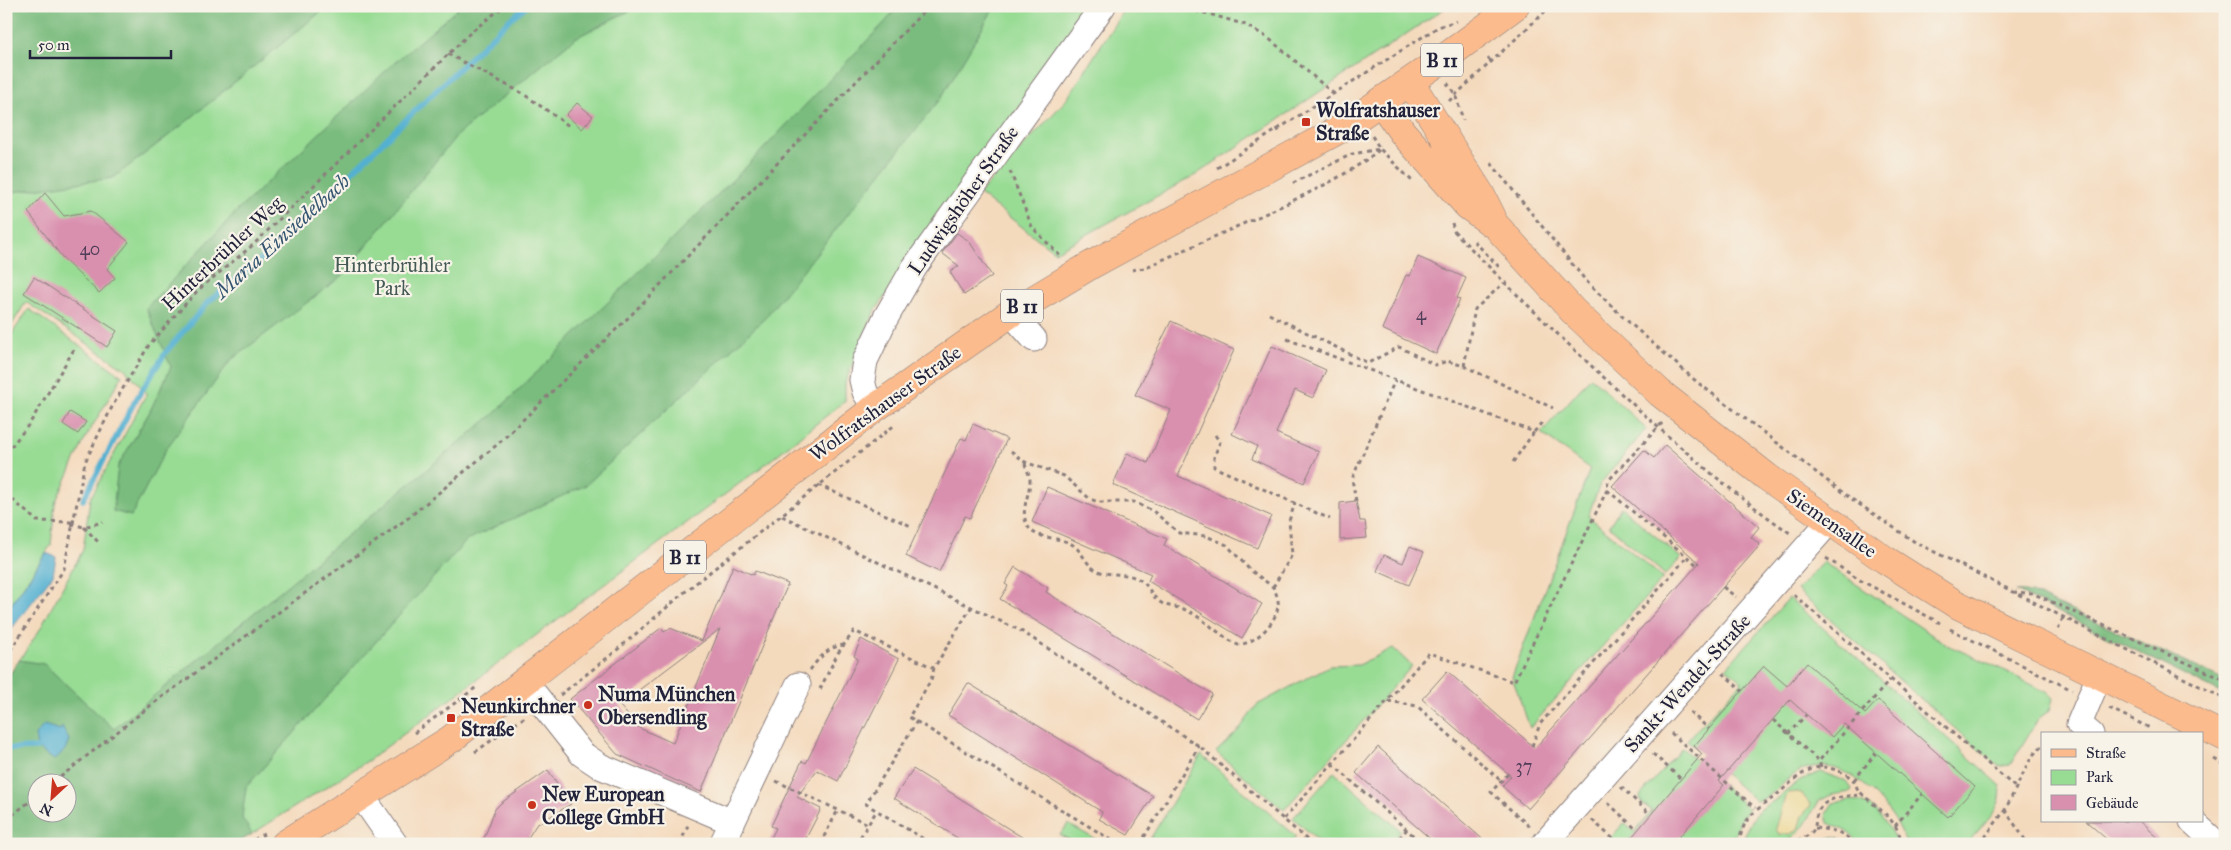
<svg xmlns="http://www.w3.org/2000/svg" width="2231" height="850" font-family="'IM FELL Great Primer',serif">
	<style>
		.green { fill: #98dc94; stroke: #5d7f68; fill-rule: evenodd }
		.forest { fill: #7abc7e; stroke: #4e6f5c; fill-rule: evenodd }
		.sand { fill: #eeda9e; stroke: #887e6c }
		.water { fill: #52b0d1; stroke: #3a6986 }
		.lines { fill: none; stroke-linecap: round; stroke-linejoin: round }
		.stream { stroke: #52b0d1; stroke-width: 5.5 }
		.building { fill: #d98fae; fill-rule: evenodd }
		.minor-casing { stroke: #8b7e7c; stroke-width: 27 }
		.major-casing { stroke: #8b7e7c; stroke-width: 29 }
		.path { stroke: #8b7e7c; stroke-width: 3; stroke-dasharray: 4 4; stroke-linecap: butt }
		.minor { stroke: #fff; stroke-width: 25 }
		.major { stroke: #fbbb8d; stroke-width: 28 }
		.poi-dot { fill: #c8321e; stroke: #f7f3e8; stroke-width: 2 }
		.labels { text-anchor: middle; stroke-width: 4.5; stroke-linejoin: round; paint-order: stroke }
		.number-label { font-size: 18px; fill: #503d58 }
		.shield { fill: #f7f3e8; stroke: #62616f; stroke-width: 1 }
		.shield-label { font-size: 19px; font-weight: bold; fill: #22223b }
		.poi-label { font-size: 20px; font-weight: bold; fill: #22223b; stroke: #f7f3e8; text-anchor: start }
		.street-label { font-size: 20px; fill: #22223b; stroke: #f7f3e8 }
		.park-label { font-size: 20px; fill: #455a56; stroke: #f7f3e8 }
		.water-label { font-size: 21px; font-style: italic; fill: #335470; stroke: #f7f3e8 }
	</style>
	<rect width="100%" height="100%" fill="#f7f3e8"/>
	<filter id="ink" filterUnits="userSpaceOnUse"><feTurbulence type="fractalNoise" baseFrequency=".02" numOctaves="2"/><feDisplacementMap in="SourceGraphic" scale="10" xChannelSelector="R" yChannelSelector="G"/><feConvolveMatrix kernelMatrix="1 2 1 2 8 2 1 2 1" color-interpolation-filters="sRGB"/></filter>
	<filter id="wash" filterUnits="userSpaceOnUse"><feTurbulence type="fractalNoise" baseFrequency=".0096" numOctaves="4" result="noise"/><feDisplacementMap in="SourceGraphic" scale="20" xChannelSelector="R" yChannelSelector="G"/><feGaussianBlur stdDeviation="1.12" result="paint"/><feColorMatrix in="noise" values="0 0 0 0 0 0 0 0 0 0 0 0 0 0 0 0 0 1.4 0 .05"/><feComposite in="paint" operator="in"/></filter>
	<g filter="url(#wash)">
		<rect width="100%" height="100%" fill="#f4dabd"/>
		<path class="green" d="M6,6h1085l-216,305 -30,72v18l-82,65 -394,294 -133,84h-230v-164l33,-49 44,-81 7,-51 57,-106 -22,-24 -99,-67 -20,32zM38,782h30v30h-30z
			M1126,6h322l-254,170 -139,76 -76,-58 88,-95z
			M29,309l93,67 -36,61 -31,66 -4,42 -45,67v-270z
			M1591,377l55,52 -46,55 -12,32 75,62 -133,150 -18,-51 78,-208 -49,-36z
			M1621,507l60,51 -16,17 -56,-49z
			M1823,562l124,83 48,21 53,27 5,5 -3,12 -12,9 -28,46 -9,1 -8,-4 -196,-172z
			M1789,598l211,187c5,25 -20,41 -33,59h-60c-4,-8 -7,-17 -12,-24 -20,-30 -57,-67 -95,-49 -16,8 -25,26 -44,30l-69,-61 55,-58 -16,-14z
			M1393,648l19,18 -128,144 -68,-58 22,-21 19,-26 72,-39 30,-1z
			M1682,748l67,61 -7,8 -7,18 -14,9h-116l19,-21 10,9 18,-21 -11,-9 -1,-6z
			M1201,755l95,81 -7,8h-142z
			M1334,772l67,59 -12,13h-67l-29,-26z
			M1821,772l25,9 6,8 -2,3 -19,3 -12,6 -15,25 -18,18h-40l-1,-10 12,-22 21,-14 22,-18z
			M1852,800c24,3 36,24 45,44h-38l-11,-12 -20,-9 -2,-9 7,-11z
			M1068,824l36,20h-27l-17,-9z
			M1833,837l6,1 7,6h-42z"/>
		<path class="forest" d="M6,6h322l-147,120 -68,52 -107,15z
			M461,6h178l-64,32 -118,97 -115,141 -111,84 -65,89 -35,67 -18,-5 5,-45 31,-53 22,-46 -25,-59 91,-97 157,-148z
			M897,6h98l-54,92 -177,221 -178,166 -119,55 -221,247 -4,31 10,16 -16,10h-230v-164l13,-20 25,4 70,65 382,-317 252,-247 139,-145zM38,782h30v30h-30z
			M2016,591l16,2 193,87v15z"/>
		<path class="sand" d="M1797,792l5,2 9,11 -9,11 -4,13 -8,5h-11l-3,-5 9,-32 4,-4z"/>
		<path class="water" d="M46,553l10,4 -3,18 -47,61v-24z
			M44,725l16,5 2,-3 7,13 -4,10 -11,10 -17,-12 -2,-13z"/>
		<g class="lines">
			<path class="stream" d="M83,500l52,-99 31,-49 42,-50 57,-46 244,-236 17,-14
				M6,749l31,-1"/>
		</g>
		<g id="blocks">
			<path class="building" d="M577,103l16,13 -11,13 -16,-14z
				M45,193l19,23 27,-5 38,31 -22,27 8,9 -16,15 -34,-32 -37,-49z
				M957,233l12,8 23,35 -28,19 -14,-23 9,-6 -17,-13z
				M1418,257l48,21 -9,20 3,1 -24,55 -54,-25 24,-54 4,1z
				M34,277l83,54 -10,16 -83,-54z
				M1171,321l63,29 -56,126 93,40 -14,32 -144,-63 14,-32 21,10 23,-53 -36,-15z
				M1272,346l54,24 -13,28 -18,-8 -19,43 43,19 -15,31 -52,-24 5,-13 -25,-12z
				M70,412l16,10 -8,12 -15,-10z
				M973,424l34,15 -37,79 -5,-2 -26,56 -33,-16 55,-118 5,2z
				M1665,445l94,82 -8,10 9,8 -232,264 -26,-23 9,-10 -89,-77 25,-28 88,77 164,-185 -87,-77 32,-36 10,8z
				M1047,487l120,52 -3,6 98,59 -20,34 -94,-57 3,-7 -119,-52z
				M1356,501l4,20h5l2,17 -27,2v-37z
				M1410,546l14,6 -15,33 -32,-14 7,-16 19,8z
				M733,566l20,9 2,-4 33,13 -87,208 -84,-38 -47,-55 91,-71 3,4 6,-4 32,13zM720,629l-47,114 -34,-15 -20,-23z
				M1015,567l33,21 -2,4 166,102 -15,25 -197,-120 8,-13 -3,-2z
				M861,639l38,20 -61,122 -21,-11 -20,27 24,12 -18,35h-35l8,-16 -5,-2 28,-59 3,-6 4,2 52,-104 -4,-3z
				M1807,663l58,51 13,-14 97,87 -27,30 -104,-93 -12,13 -42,-37 -71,81 5,4 -51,59h-47l76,-90 -8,-8 70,-80 23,20z
				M968,683l185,113 -25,39 -29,-16 3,-7 -154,-97z
				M1378,747l110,97h-52l-56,-50 -24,-21z
				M913,769l120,75h-66l-73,-46z
				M548,770l23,34 -35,21 -12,19h-42l13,-35 6,-6z
				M2086,821h53l25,23h-52z"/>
		</g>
	</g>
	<g filter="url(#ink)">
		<use href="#blocks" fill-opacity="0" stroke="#8b7e7c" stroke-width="1"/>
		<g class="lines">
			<defs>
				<path id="minor" d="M1011,313l23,26
					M875,408l-10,-16 -3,-12 3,-19 20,-42 29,-51 189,-262
					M525,682l57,72 18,12 132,56
					M2091,734l-12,-10 20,-48
					M361,795l34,49
					M2192,821l25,23
					M722,844l76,-159
					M1544,844l285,-322"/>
				<path id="major" d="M1410,82l71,113 11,22
					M1381,102l22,31 65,73 29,21 76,84 87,82 107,84 117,82 70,44 271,134
					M285,844l166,-105 424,-331 136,-95 80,-48 251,-137 105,-72 68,-50"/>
			</defs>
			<use href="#minor" class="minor-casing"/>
			<use href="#major" class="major-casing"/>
			<path class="path" d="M1172,6l37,8 37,11 21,12 67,57
				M448,54l74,39 47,33
				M1488,58l3,4
				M1447,83l8,11 8,26
				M1449,101l102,-95
				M1277,128l3,5
				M1372,136l8,13 34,34
				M1491,163l95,118 37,36 74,65 153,116 65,44 310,157
				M1217,168l221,-141 18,-6
				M1010,171l22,56 30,31
				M1293,183l59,-29 28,-5
				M1452,223l2,8c51,53 104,104 158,154 57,53 114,104 178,148
				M1474,241l27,28
				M1132,270l12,-2c49,-22 98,-43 146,-66 31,-15 62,-30 89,-52
				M1269,314l99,49 31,-16 36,18 12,-4 17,5 11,-57 29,-26
				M1287,339l247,93 8,-10
				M1464,366l89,42
				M1215,435l5,7 -6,15v10l116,52
				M1011,451l14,11 39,14 26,23 8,3h36l19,9 26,22 27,3 12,5 9,4 22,24 24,18c3,6 6,12 5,19 -2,18 -23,37 -40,39 -18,-9 -32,-25 -50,-34 -9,-5 -20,-3 -28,-9 -9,-6 -11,-17 -20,-22 -14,-9 -31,-3 -44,-10 -11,-6 -13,-18 -23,-25 -13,-9 -36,-5 -44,-17 -11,-16 1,-31 1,-48 0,-6 -5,-12 -5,-18
				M6,453l24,-30 46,-77
				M1513,462l21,-30
				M818,485l93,41
				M1607,490l90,75
				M6,494l31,27 35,1
				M1356,501l-4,-22 43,-99
				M782,516l239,115 178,115 113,98
				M71,524l13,3 19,-5
				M84,527l16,17
				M1826,558l32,21 82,44
				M1273,587l19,-32 -3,-34 6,-18
				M1723,587l13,10
				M2013,592l19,1 193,87
				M1794,595l222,193
				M1950,629l122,61
				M2058,629l5,-11
				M6,657l58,-88 21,-107 28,-57 36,-60 49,-55 55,-45 218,-213 33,-26
				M934,668l-3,12 -22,37 209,127
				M810,670c9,-12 19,-24 34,-25
				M1723,673l19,18
				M820,689l18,-36 16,-22 80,37 38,-62
				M560,695l51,-40 75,-64 210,-167
				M1388,701l29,5 84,75
				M2109,708l41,20
				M1690,712l19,17
				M1773,720l46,41
				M917,721l-51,83 66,40
				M414,733l64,-47
				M1671,733l84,75
				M1788,734l18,-19
				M1532,746l8,-22 148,-168
				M475,752l50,-35
				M1653,754l28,25
				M2214,759l11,6
				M1332,764l91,80
				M1821,767l-2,-6 71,-81
				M1508,774l-17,18 39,35
				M1854,780l22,-27
				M776,781l92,43
				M54,782l96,-76 258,-188 91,-75 133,-129 297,-308
				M1621,787l29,27
				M1608,803l28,26
				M2005,810l23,34
				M1284,819l145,-166 85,29 93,-192 1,-9 55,-59
				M6,820l32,-25
				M1592,820l27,24
				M1895,826l27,-32
				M1815,828c16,2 28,2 38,16
				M247,844l17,-10
				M680,844l8,-19
				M820,844l18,-34
				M856,844l21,-34
				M1140,844l59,-98
				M1394,844l13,-15
				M1739,844c4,-27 15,-32 35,-47 14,-11 26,-26 45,-30 9,-1 29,6 35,14 2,2 2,4 3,7 10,14 29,22 38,38 4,5 5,12 8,18
				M1790,844c7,-4 15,-6 21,-11 5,-5 4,-9 5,-15 4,-22 29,-22 48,-23
				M1980,844l25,-34 27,-54 10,-10"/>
			<use href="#minor" class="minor"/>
			<use href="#major" class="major"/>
		</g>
	</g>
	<g class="poi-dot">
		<rect x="1301" y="117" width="10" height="10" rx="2.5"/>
		<circle cx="588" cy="705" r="5"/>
		<rect x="446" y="713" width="10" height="10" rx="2.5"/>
		<circle cx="532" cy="805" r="5"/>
	</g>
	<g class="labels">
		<g class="number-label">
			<text x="90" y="255">40</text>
			<text x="1421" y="320">4</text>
			<text x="1524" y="772">37</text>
		</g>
		<g class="shield">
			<rect x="1421" y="43.5" width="42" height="33" rx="4"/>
			<rect x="1001" y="289.5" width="42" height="33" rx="4"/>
			<rect x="664" y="540.5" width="42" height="33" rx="4"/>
		</g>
		<g class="shield-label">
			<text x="1442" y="67">B 11</text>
			<text x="1022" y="313">B 11</text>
			<text x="685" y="564">B 11</text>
		</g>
		<g class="poi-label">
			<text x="1316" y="117">Wolfratshauser<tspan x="1316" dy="23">Straße</tspan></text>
			<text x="598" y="701">Numa München<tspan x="598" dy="23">Obersendling</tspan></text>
			<text x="461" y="713">Neunkirchner<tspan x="461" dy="23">Straße</tspan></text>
			<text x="542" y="801">New European<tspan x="542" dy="23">College GmbH</tspan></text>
		</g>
		<g class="street-label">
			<text transform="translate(963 200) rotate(-55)" y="7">Ludwigshöher Straße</text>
			<text transform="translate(222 253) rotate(-43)" y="7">Hinterbrühler Weg</text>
			<text transform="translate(885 403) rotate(-36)" y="7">Wolfratshauser Straße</text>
			<text transform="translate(1832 523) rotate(35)" y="7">Siemensallee</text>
			<text transform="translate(1687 683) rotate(-48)" y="7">Sankt-Wendel-Straße</text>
		</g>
		<g class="park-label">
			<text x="392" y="272">Hinterbrühler<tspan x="392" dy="23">Park</tspan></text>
		</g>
		<g class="water-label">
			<text transform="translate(282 236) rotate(-42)" y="7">Maria Einsiedelbach</text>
		</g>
	</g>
	<rect width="2231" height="850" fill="none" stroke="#f7f3e8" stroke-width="25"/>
	<rect x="2041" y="732" width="162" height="90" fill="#f7f3e8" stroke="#a29fa3"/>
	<rect x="2051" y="749" width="25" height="8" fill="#fbbb8d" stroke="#a29fa3"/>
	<text x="2086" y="758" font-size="15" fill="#22223b">Straße</text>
	<rect x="2051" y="770" width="25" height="15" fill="#98dc94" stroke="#a29fa3"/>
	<text x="2086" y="782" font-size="15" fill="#22223b">Park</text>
	<rect x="2051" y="795" width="25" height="15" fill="#d98fae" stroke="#a29fa3"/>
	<text x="2086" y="808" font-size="15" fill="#22223b">Gebäude</text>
	<g transform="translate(52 798) rotate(206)"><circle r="24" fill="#f7f3e8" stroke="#a29fa3"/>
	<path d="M0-4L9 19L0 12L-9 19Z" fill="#c8321e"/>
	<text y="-8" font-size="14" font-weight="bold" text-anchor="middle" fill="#22223b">N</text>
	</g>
	<path d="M30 50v8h141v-8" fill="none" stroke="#22223b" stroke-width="2.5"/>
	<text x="38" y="50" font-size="15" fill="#22223b" stroke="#f7f3e8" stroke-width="4" paint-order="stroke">50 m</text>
</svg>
